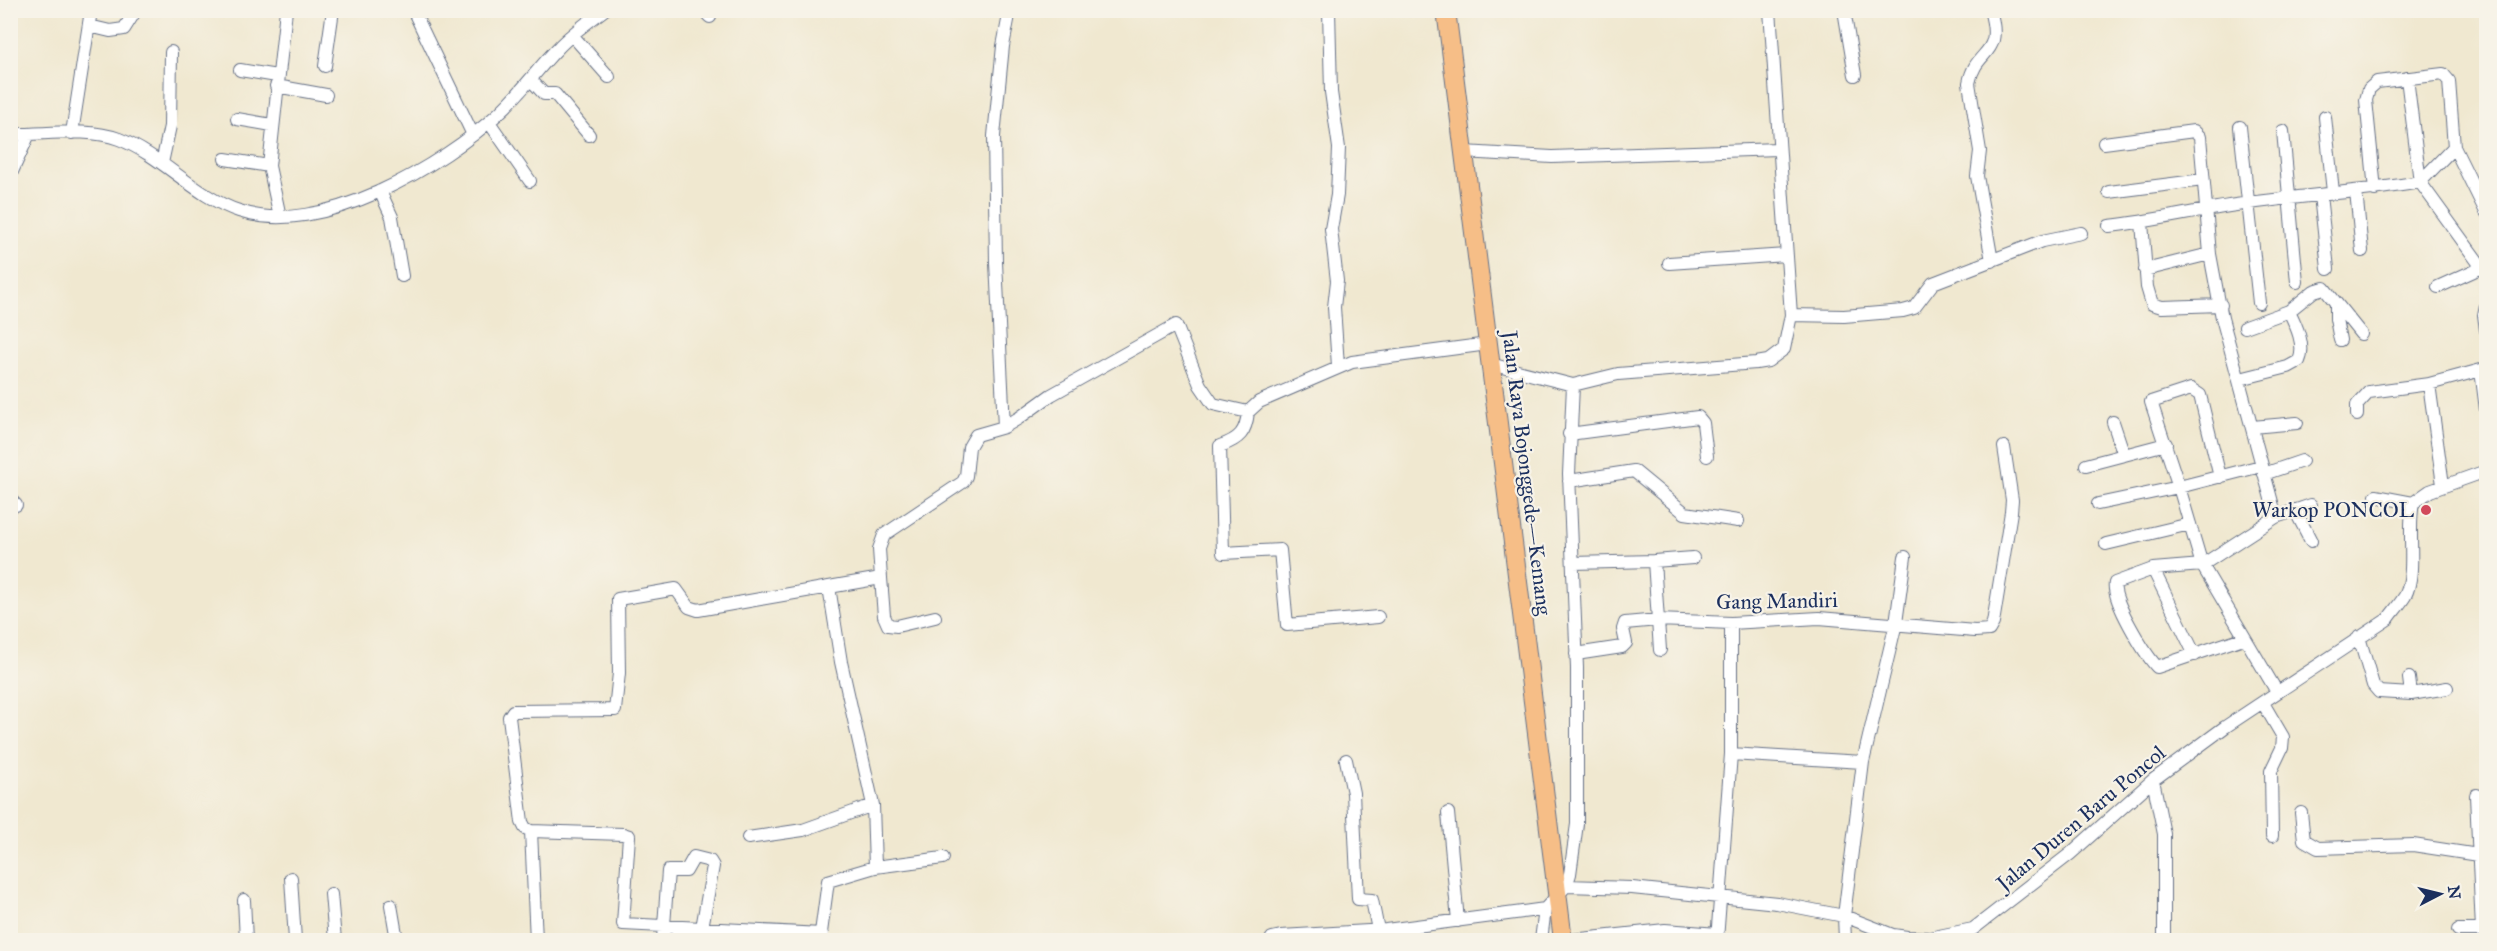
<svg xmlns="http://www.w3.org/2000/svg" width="2497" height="951" font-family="'IM FELL Great Primer',serif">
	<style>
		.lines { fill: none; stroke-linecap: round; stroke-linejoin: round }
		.minor-casing { stroke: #667086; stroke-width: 14 }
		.highway-casing { stroke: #667086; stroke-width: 20 }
		.minor { stroke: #fff; stroke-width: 12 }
		.highway { stroke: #f6be87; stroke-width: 18 }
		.poi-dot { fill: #d1495b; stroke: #f7f3e8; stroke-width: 2 }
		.labels { text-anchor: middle; stroke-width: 4.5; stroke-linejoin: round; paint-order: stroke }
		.street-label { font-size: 21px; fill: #1b2f5e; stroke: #f7f3e8 }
		.poi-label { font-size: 21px; fill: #1b2f5e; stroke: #f7f3e8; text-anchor: end }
	</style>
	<rect width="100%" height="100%" fill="#f7f3e8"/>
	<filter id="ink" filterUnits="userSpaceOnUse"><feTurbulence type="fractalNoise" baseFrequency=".0167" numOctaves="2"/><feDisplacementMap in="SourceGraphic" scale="12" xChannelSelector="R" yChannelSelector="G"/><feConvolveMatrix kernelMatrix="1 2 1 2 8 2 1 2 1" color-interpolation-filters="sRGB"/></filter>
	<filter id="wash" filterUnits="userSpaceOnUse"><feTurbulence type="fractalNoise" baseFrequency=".008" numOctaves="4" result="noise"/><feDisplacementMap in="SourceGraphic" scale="24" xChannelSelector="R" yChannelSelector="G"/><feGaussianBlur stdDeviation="1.35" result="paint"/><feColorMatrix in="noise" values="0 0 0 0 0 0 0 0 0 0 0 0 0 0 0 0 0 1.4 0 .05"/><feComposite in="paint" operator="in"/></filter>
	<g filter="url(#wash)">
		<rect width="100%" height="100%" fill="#f0e8d0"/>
	</g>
	<g filter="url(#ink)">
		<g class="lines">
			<defs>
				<path id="minor" d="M703,10l7,7
					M1329,10l2,82 8,56 -2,47 -6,34 6,52 -3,26 4,59
					M1844,10l11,65
					M1990,10c14,48 -14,37 -21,73l11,68 -3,25 15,85
					M415,14l58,121
					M89,26l21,5 14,-2 12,-19
					M572,35l37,42
					M325,66l8,-56
					M240,70l37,6
					M2407,78l13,104
					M531,80l13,14h11l34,41
					M276,86l50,9
					M2325,117l8,75
					M237,119l35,6
					M489,122l41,59
					M2240,127l19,176
					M2283,131l14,151
					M72,133l18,-116 -3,-7
					M10,134c35,1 76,-7 109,5 44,17 75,57 120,72 80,28 205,-46 261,-99 22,-20 38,-44 58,-64 13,-14 30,-26 46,-38
					M2104,143l90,-12 6,6 10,117 12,64 54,199
					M1464,152l88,5 226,-8
					M225,159l44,7
					M162,163l8,-37 1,-74
					M10,176l19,-42
					M2420,182l34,-35
					M2375,190l-9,-90 3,-11 8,-7 66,-8 6,7 5,66 32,65
					M380,191l12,26 10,59
					M2356,191l6,60
					M2109,192l94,-12
					M2320,195l8,74
					M280,217l-11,-51 17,-156
					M2142,222l5,65 5,17 10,3 59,-2
					M2109,226c47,-5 94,-17 141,-23 57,-8 113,-11 170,-21l66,91
					M1669,263l117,-8
					M2145,270l65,-16
					M2438,287l42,-19
					M2336,303v16l4,21
					M2486,305l-2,10 2,15
					M2289,311l25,-20 10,-3 37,46
					M1791,315l53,1 59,-5 11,-3 19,-25 109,-42 39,-8
					M1490,364l83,21
					M2240,379l48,-12 11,-6c7,-15 -3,-36 -10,-50l-44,16
					M2429,384l14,101
					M2357,415v-10l12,-13 60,-8 52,-14 5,40
					M2113,422l11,33
					M1004,427l-8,-165 -2,-126 9,-90 7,-36
					M2252,427l45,-4
					M1569,434l129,-17 5,6 4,33
					M2086,465l80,-21
					M2261,466l-82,21 23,78 74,-48 35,-12
					M2264,474l38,-13
					M1569,481l65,-10 51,42 53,8
					M2376,496l37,7
					M10,499l6,6
					M2098,504l81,-17 -28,-85 40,-13 9,6 20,82
					M2295,510l16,31
					M2106,544l84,-20
					M1654,561l39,-3
					M1573,563l81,-2 6,89
					M2153,569l42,86
					M881,578l3,38 4,9 9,1 38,-9
					M1378,617l-91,8 -7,-75 -57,3 -3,-107c20,-7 26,-14 28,-34l11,-10 93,-40 136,-18
					M1731,623v131l132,8
					M2359,637l14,48 6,7 32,2 -2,-16
					M2243,638l-86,29c-12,-13 -46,-68 -42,-84l38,-14 49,-4 75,127
					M1576,654l46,-7 4,-4 -3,-14 2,-6 33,-3 73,3 88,-5 156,13 14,-1 4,-7 18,-111 1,-12 -8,-53
					M2411,694l36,-6
					M2263,703l20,34 -1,11 -11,23 1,65
					M1346,760l7,33 5,106 14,1 6,30
					M2153,780l11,54v106
					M2476,795l6,135
					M873,805l-32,-143 -12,-75 52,-9 -2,-29 5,-14 79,-53 3,-6 3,-29 7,-12 28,-8 15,-9 32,-23 125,-70 24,60 13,19 35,8
					M1448,813l10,108
					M2301,813l3,27 14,8 95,-3 65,10
					M531,831l5,109
					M748,838l55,-8 70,-25 2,62
					M291,878l4,62
					M1566,886l66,2 145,15 67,13 49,19 14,2 22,1 44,-9 97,-75 83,-74 72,-53 163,-108c5,-7 12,-15 17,-23 12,-23 2,-66 8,-93l17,-12 56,-20
					M331,894l4,46
					M244,900l2,40
					M391,905l6,35
					M2458,930h28
					M822,934l-199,-10 6,-88 -6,-2 -92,-3 -6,-3 -3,-6 -13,-105 4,-6 102,-1 4,-37 -1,-74 58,-10 13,18 9,3 131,-23
					M663,939l5,-68h18l8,-14 16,4 3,5 -11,62
					M820,940l8,-59 47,-14 68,-9
					M1271,940l1,-2 9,-2 105,-6 159,-21
					M1541,940l4,-31 21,-23 4,-12 7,-50v-156l-8,-194 4,-89 45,-11 138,-11 12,-2 16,-12 7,-34 -21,-305
					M1572,940l93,-10 53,4
					M1717,940l14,-186
					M1845,940l-1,-24 19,-154 33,-139 9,-66"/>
				<path id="highway" d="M1446,10l117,930"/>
			</defs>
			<use href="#minor" class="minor-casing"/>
			<use href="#highway" class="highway-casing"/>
			<use href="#minor" class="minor"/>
			<use href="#highway" class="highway"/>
		</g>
	</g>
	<circle class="poi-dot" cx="2426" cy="510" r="6"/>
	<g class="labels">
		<g class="street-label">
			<text transform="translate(1527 473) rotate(83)" y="7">Jalan Raya Bojonggede—Kemang</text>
			<text transform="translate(1777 601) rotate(-1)" y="7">Gang Mandiri</text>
			<text transform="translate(2081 818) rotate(-40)" y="7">Jalan Duren Baru Poncol</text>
		</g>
		<g class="poi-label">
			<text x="2414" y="517">Warkop PONCOL</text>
		</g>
	</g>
	<rect width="2497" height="951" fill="none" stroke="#f7f3e8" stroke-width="36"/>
	<g transform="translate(2440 894) rotate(83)" stroke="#f7f3e8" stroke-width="4.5" paint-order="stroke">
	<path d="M0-4.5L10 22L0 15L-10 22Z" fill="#1b2f5e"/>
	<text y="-9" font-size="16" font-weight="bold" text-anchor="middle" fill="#1b2f5e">N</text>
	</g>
</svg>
